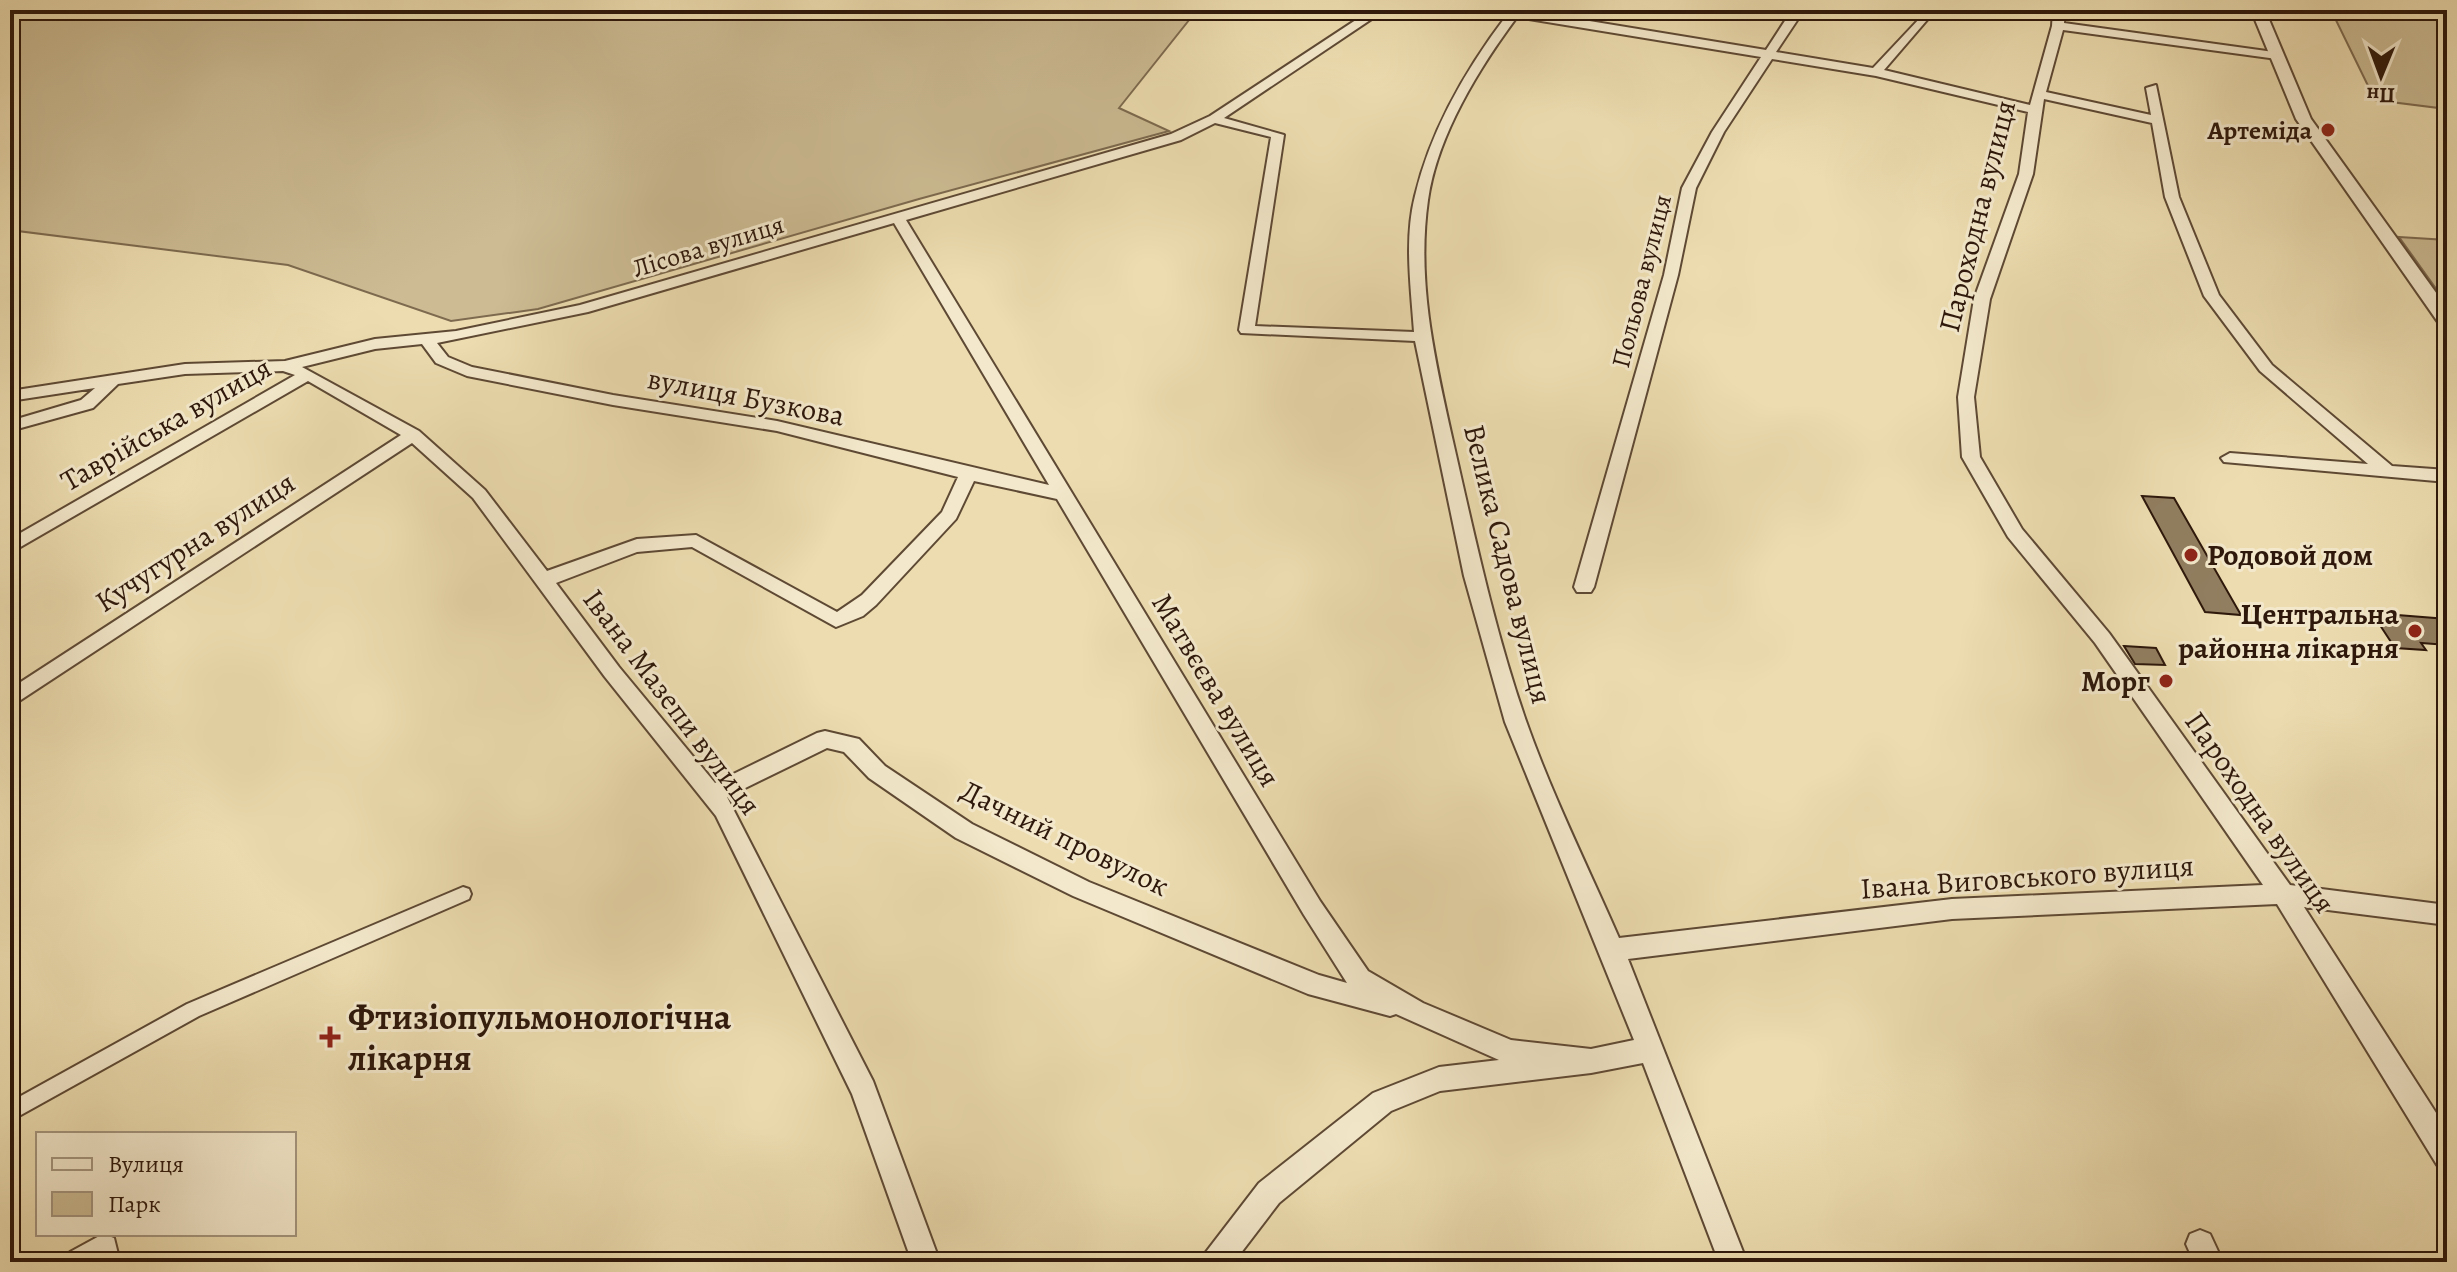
<svg xmlns="http://www.w3.org/2000/svg" width="2457" height="1272" font-family="Alegreya,serif">
	<style>
		.green { fill: #ccbb93; stroke: #7d6a4f; stroke-width: 2 }
		.building { fill: #917e60; stroke: #2e180b; stroke-width: 2 }
		.lines { fill: none; stroke-linecap: round; stroke-linejoin: round }
		.pedestrian-casing { stroke: #5e4934; stroke-width: 4 }
		.minor-casing { stroke: #5e4934; stroke-width: 4 }
		.tertiary-casing { stroke: #5e4934; stroke-width: 4 }
		.pedestrian { fill: #f3e8cb; fill-rule: evenodd }
		.minor { fill: #f3e8cb; fill-rule: evenodd }
		.tertiary { fill: #f3e8cb; fill-rule: evenodd }
		.poi-dot { fill: #8f2418; stroke: #f3e8cb; stroke-width: 3 }
		.labels { text-anchor: middle; stroke-width: 6; stroke-linejoin: round; paint-order: stroke }
		.far-poi-label { font-size: 26px; font-weight: bold; fill: #2e180b; stroke: #f3e8cb; text-anchor: end }
		.far-street-label { font-size: 26px; fill: #2e180b; stroke: #f3e8cb }
		.street-label { font-size: 30px; fill: #2e180b; stroke: #f3e8cb }
		.poi-label { font-size: 30px; font-weight: bold; fill: #2e180b; stroke: #f3e8cb; text-anchor: end }
		.near-poi-label { font-size: 36px; font-weight: bold; fill: #2e180b; stroke: #f3e8cb; text-anchor: start }
	</style>
	<rect width="100%" height="100%" fill="#ecdcaf"/>
	<filter id="stains"><feTurbulence type="fractalNoise" baseFrequency=".0025" numOctaves="4"/><feColorMatrix values="0 0 0 0 .2 0 0 0 0 .09 0 0 0 0 .02 0 0 0 .5 -.17"/></filter>
	<radialGradient id="worn" r=".72"><stop offset=".6" stop-color="#630" stop-opacity="0"/><stop offset="1" stop-color="#630" stop-opacity=".3"/></radialGradient>
	<path class="green" d="M10,10h1187l-78,98 50,23 -250,68 -381,110 -87,12 -163,-56 -278,-35z
		M2331,10h79l37,4v95l-72,-9z
		M2399,237l48,3v64z"/>
	<path class="building" d="M2142,496l32,2 67,117 -36,-3z
		M2372,613l75,6v26l-26,-2 5,7 -31,-2z
		M2124,646l32,2 9,17 -30,-1z"/>
	<g class="lines">
		<defs>
			<path id="pedestrian" d="M463,887l6,2 2,5 -2,5 -270,117 -189,105v-19l177,-98z"/>
			<path id="minor" d="M1371,10h14l-161,108 60,17 -29,191 159,6c-3,-44 -10,-93 1,-136 16,-67 51,-127 92,-181l-16,-5h31l244,40 26,-40h12l-28,42 97,16 48,-51 6,3 -43,50 146,35 22,-79 1,-16h12l-1,13 217,30v4l-4,2 -214,-29 -17,62 105,23 -5,-27 10,-3 23,112 40,98 53,70 120,101 55,4v12l-223,-20 -3,-4 9,-5 138,11 -108,-93 -56,-75 -39,-99 -13,-74 -108,-24 -11,75 -43,125 -16,98 6,60 42,72 87,104 181,252 157,20v20l-143,-18 143,223v38l-10,-3 -160,-261 -325,15 -324,40 119,303h-28l-76,-199 -52,10 -151,18 -49,20 -112,92 -45,59h-32l4,-10 53,-69 114,-90 66,-26 60,-7 -103,-46 -6,2 -82,-22 -235,-98 -117,-58 -87,-60 -25,-26 -17,-4 -100,49 146,284 67,181h-28l-60,-168 -136,-278 -111,-139 -132,-179 -61,-55 -402,264v-18l391,-254 -93,-54 -298,172v-14l285,-164 -12,-4 -98,3 -67,10 -25,24 -83,23v-10l71,-21 14,-12 -85,13v-10l175,-27 100,-3 90,-22 81,-8 124,-26 591,-171 39,-18zM1517,17l244,40 -49,75 -30,56 -18,87 -90,312 3,5h14l3,-5 84,-312 18,-87 28,-56 48,-73 104,17 152,36 -9,62 -45,125 -16,98 4,60 46,80 87,106 168,242 -311,14 -333,39c-31,-71 -67,-143 -93,-217 -31,-89 -51,-183 -72,-275 -18,-81 -38,-162 -26,-246 9,-64 51,-132 89,-183zM1215,123l56,14 -32,193 2,3 174,8 49,235 41,146 129,318 -43,9 -80,-9 -88,-37 -55,-32 -48,-70 -414,-681 275,-80zM894,223l155,262 -272,-64 -164,-26 -141,-28 -24,-10 -11,-14 151,-31zM422,344l14,19 31,13 146,29 164,26 181,46 -16,35 -80,83 -25,17 -141,-77 -59,4 -90,32 -62,-81 -66,-59 -117,-64 73,-18zM974,481l83,18 247,416 43,68 -28,-8 -230,-93 -117,-58 -87,-58 -26,-27 -34,-8 -8,2 -102,50 -96,-116 -63,-84 81,-31 55,-5 144,80 27,-11 13,-11 80,-86z
				M2200,1230l10,4 13,28h-29l-8,-18 4,-10z
				M103,1234l11,4 6,24h-54l4,-10z"/>
			<path id="tertiary" d="M2251,10h14l46,109 136,189v19l-7,-2 -144,-206z"/>
		</defs>
		<use href="#pedestrian" class="pedestrian-casing"/>
		<use href="#minor" class="minor-casing"/>
		<use href="#tertiary" class="tertiary-casing"/>
		<use href="#pedestrian" class="pedestrian"/>
		<use href="#minor" class="minor"/>
		<use href="#tertiary" class="tertiary"/>
	</g>
	<g class="poi-dot">
		<circle cx="2328" cy="130" r="8"/>
		<circle cx="2191" cy="555" r="8"/>
		<circle cx="2415" cy="631" r="8"/>
		<circle cx="2166" cy="681" r="8"/>
		<path d="M326 1025h8v8h8v8h-8v8h-8v-8h-8v-8h8z"/>
	</g>
	<g class="labels">
		<g class="far-poi-label">
			<text x="2312" y="139">Артеміда</text>
		</g>
		<g class="far-street-label">
			<text transform="translate(708 246) rotate(-17)" y="9">Лісова вулиця</text>
			<text transform="translate(1641 281) rotate(-76)" y="9">Польова вулиця</text>
		</g>
		<g class="street-label">
			<text transform="translate(1977 216) rotate(-76)" y="10">Пароходна вулиця</text>
			<text transform="translate(746 397) rotate(11)" y="10">вулиця Бузкова</text>
			<text transform="translate(166 424) rotate(-30)" y="10">Таврійська вулиця</text>
			<text transform="translate(195 542) rotate(-33)" y="10">Кучугурна вулиця</text>
			<text transform="translate(1508 564) rotate(76)" y="10">Велика Садова вулиця</text>
			<text transform="translate(1216 690) rotate(59)" y="10">Матвєєва вулиця</text>
			<text transform="translate(672 702) rotate(53)" y="10">Івана Мазепи вулиця</text>
			<text transform="translate(2260 812) rotate(55)" y="10">Пароходна вулиця</text>
			<text transform="translate(1065 838) rotate(26)" y="10">Дачний провулок</text>
			<text transform="translate(2027 877) rotate(-4)" y="10">Івана Виговського вулиця</text>
		</g>
		<g class="poi-label">
			<text x="2207" y="565" text-anchor="start">Родовой дом</text>
			<text x="2399" y="624">Центральна<tspan x="2399" dy="34">районна лікарня</tspan></text>
			<text x="2150" y="691">Морг</text>
		</g>
		<g class="near-poi-label">
			<text x="348" y="1029">Фтизіопульмонологічна<tspan x="348" dy="41">лікарня</tspan></text>
		</g>
	</g>
	<rect width="2457" height="1272" fill="none" stroke="#ecdcaf" stroke-width="40"/>
	<rect x="12" y="12" width="2433" height="1248" fill="none" stroke="#2e180b" stroke-width="4"/>
	<rect x="20" y="20" width="2417" height="1232" fill="none" stroke="#2e180b" stroke-width="2"/>
	<rect x="36" y="1132" width="260" height="104" fill="#f3e8cb" stroke="#a4957e" stroke-width="2"/>
	<rect x="52" y="1158" width="40" height="12" fill="#f3e8cb" stroke="#a4957e" stroke-width="2"/>
	<text x="108" y="1172" font-size="24" fill="#2e180b">Вулиця</text>
	<rect x="52" y="1192" width="40" height="24" fill="#ccbb93" stroke="#a4957e" stroke-width="2"/>
	<text x="108" y="1212" font-size="24" fill="#2e180b">Парк</text>
	<g transform="translate(2381 76) rotate(181)" stroke="#f3e8cb" stroke-width="6" paint-order="stroke">
	<path d="M0-6L14 30L0 20L-14 30Z" fill="#2e180b"/>
	<text y="-12" font-size="22" font-weight="bold" text-anchor="middle" fill="#2e180b">Пн</text>
	</g>
	<rect width="100%" height="100%" filter="url(#stains)"/>
	<rect width="100%" height="100%" fill="url(#worn)"/>
</svg>
